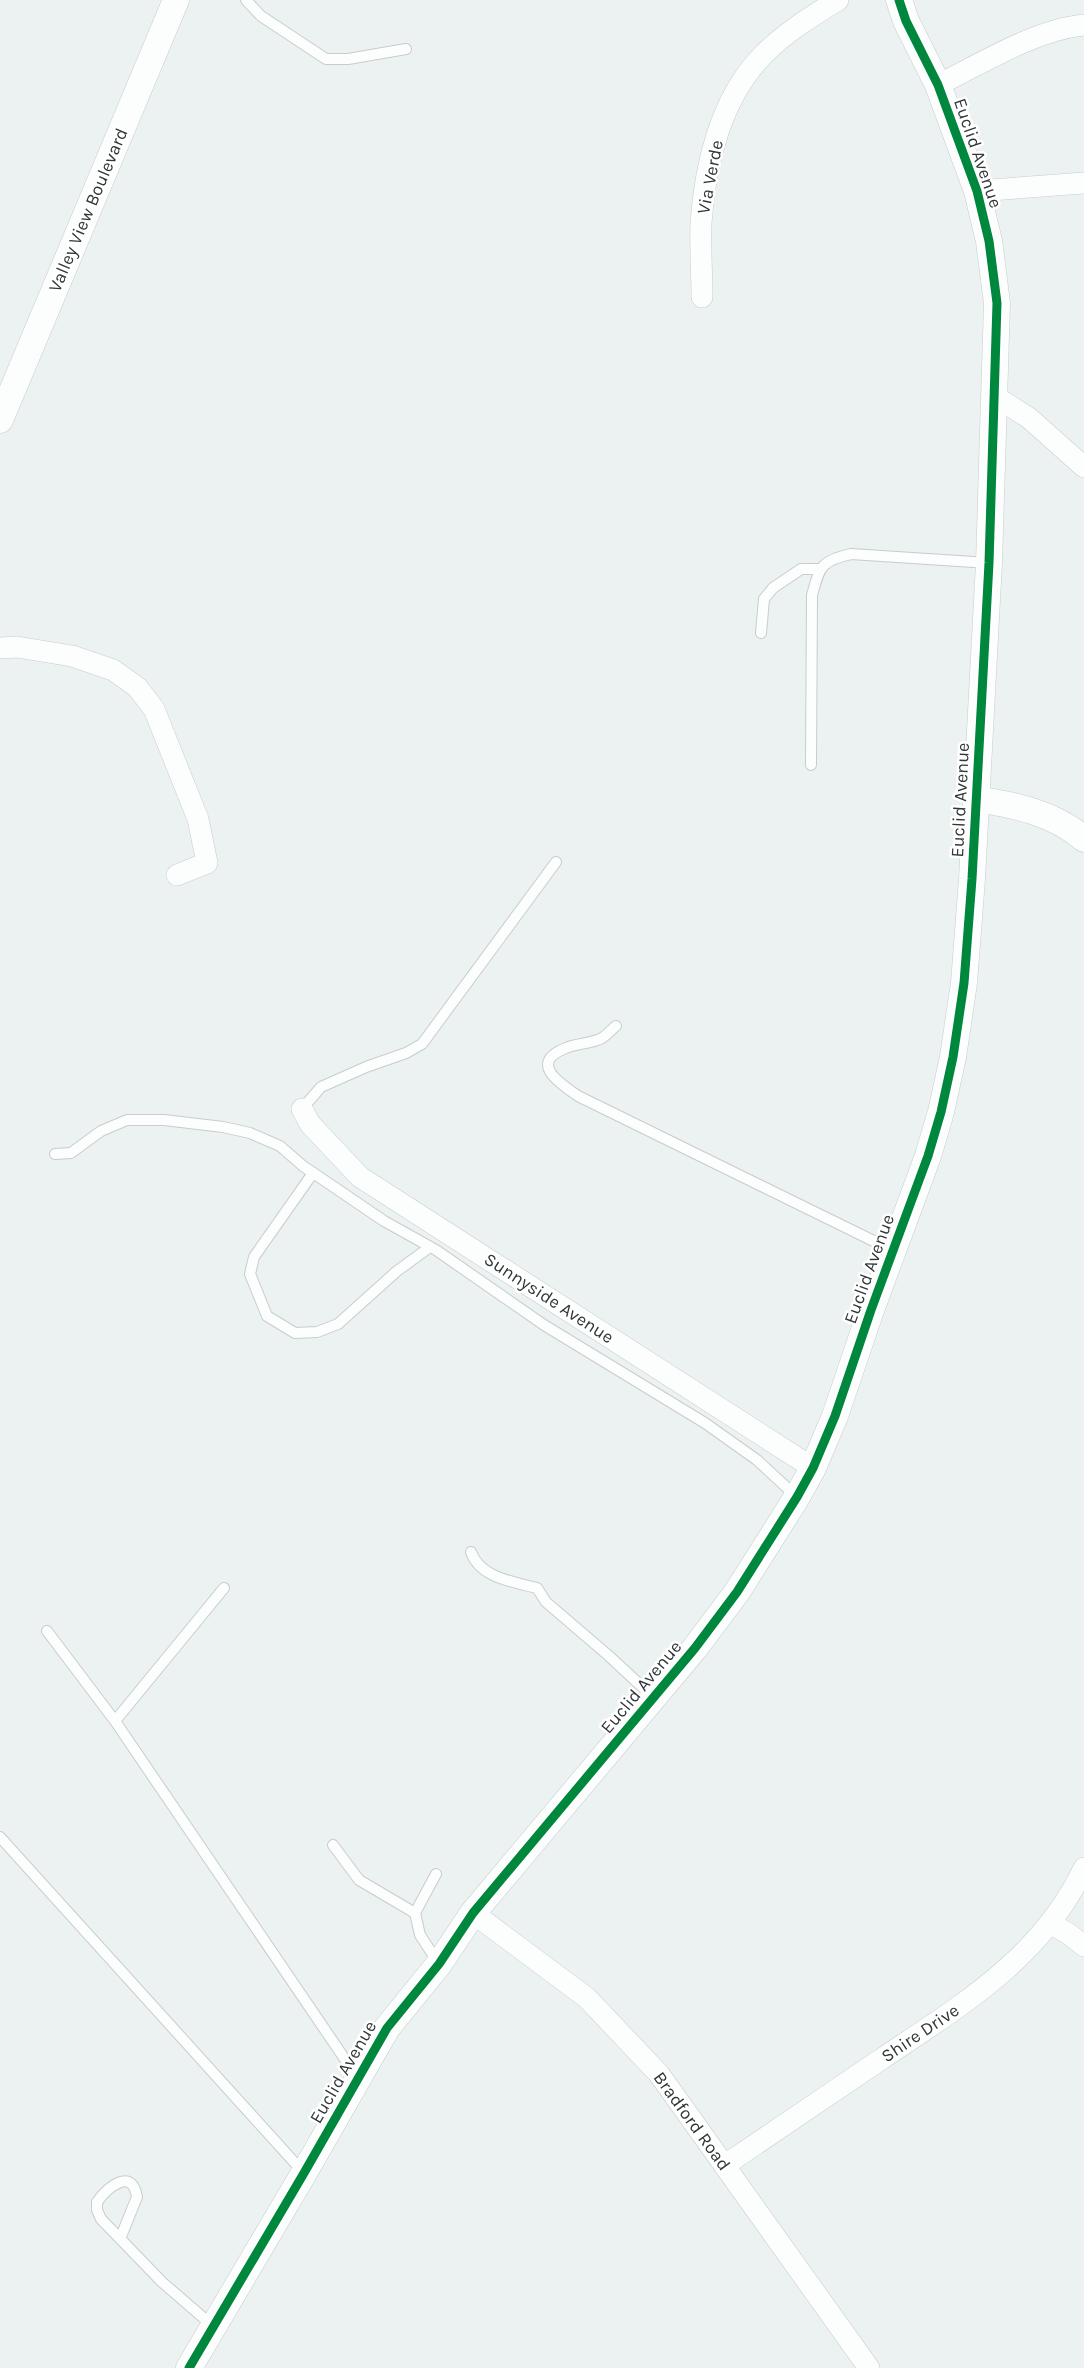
<svg xmlns="http://www.w3.org/2000/svg" width="1084" height="2368" font-family="Karla,sans-serif">
	<style>
		.lines { fill: none; stroke-linecap: round; stroke-linejoin: round }
		.service-casing { stroke: #c8cccd; stroke-width: 12 }
		.minor-casing { stroke: #c8cccd; stroke-width: 22 }
		.tertiary-casing { stroke: #c8cccd; stroke-width: 27 }
		.service { stroke: #fcfdfd; stroke-width: 10 }
		.minor { stroke: #fcfdfd; stroke-width: 21 }
		.tertiary { stroke: #fcfdfd; stroke-width: 26 }
		.cycleway-casing { stroke: #fff; stroke-width: 13 }
		.cycleway { stroke: #00873e; stroke-width: 9 }
		.labels { text-anchor: middle; stroke-width: 5; stroke-linejoin: round; paint-order: stroke }
		.street-label { font-size: 18px; fill: #313637; stroke: #fff }
	</style>
	<rect width="100%" height="100%" fill="#ecf1f2"/>
	<g class="lines">
		<defs>
			<path id="service" d="M246,0l15,16 65,43h22l58,-10
				M761,633l3,-34 9,-11 28,-19h19
				M811,765l1,-170c8,-28 8,-34 39,-41l138,9
				M616,1026c-4,3 -9,9 -14,12 -11,6 -25,5 -36,10 -39,15 -5,36 12,48l314,154
				M302,1109l19,-22 45,-20 40,-14 16,-9 134,-182
				M55,1154l16,-1 30,-22 26,-11h37l59,7 27,6 30,13 23,20 81,55 52,29 108,75 161,98 52,37 40,37
				M313,1173l-59,84 -4,17 17,42 28,17 22,-1 21,-8 59,-53 33,-24
				M471,1552c9,26 43,30 66,36l9,14 63,54 44,41
				M47,1631l68,90 242,356
				M115,1721l109,-133
				M0,1837l304,336
				M333,1845l26,35 56,33
				M436,1874l-21,39 5,22 19,29
				M120,2239l17,-42c-5,-31 -30,-9 -40,5v8l4,9 61,63 52,45"/>
			<path id="minor" d="M938,85c44,-22 97,-55 146,-60
				M977,191l107,-8
				M702,297c0,-24 -2,-49 -1,-74 4,-59 20,-126 63,-169 22,-22 48,-38 74,-54
				M996,397l33,21 55,49
				M0,648l17,-1 55,9 41,14 24,17 17,22 44,110 9,44 -30,12
				M302,1109l8,15 50,53 453,291
				M473,1913l114,85 72,76 210,294
				M1051,1924l18,10 15,12
				M725,2165c52,-35 104,-70 155,-105 80,-54 161,-101 204,-192"/>
			<path id="tertiary" d="M0,420l176,-420
				M976,799c39,6 78,14 108,40
				M189,2368l115,-195 83,-145 52,-64 34,-51 222,-265 42,-56 60,-95 16,-29 22,-52 36,-106 57,-154 13,-44 12,-55 11,-74 8,-104 17,-316 8,-260 -8,-62 -12,-50 -39,-106 -32,-64 -7,-21"/>
		</defs>
		<use href="#service" class="service-casing"/>
		<use href="#minor" class="minor-casing"/>
		<use href="#tertiary" class="tertiary-casing"/>
		<use href="#service" class="service"/>
		<use href="#minor" class="minor"/>
		<use href="#tertiary" class="tertiary"/>
		<defs>
			<path id="cycleway" d="M189,2368l115,-195 83,-145 52,-64 34,-51 222,-265 42,-56 60,-95 16,-29 22,-52 36,-106 57,-154 13,-44 12,-55 11,-74 8,-104 17,-316 8,-260 -8,-62 -12,-50 -39,-106 -32,-64 -7,-21"/>
		</defs>
		<use href="#cycleway" class="cycleway-casing"/>
		<use href="#cycleway" class="cycleway"/>
	</g>
	<g class="labels">
		<g class="street-label">
			<text transform="translate(978 153) rotate(71)" y="6">Euclid Avenue</text>
			<text transform="translate(710 177) rotate(-79)" y="6">Via Verde</text>
			<text transform="translate(88 210) rotate(-67)" y="6">Valley View Boulevard</text>
			<text transform="translate(960 800) rotate(-87)" y="6">Euclid Avenue</text>
			<text transform="translate(869 1269) rotate(-70)" y="6">Euclid Avenue</text>
			<text transform="translate(549 1298) rotate(33)" y="6">Sunnyside Avenue</text>
			<text transform="translate(641 1687) rotate(-50)" y="6">Euclid Avenue</text>
			<text transform="translate(920 2033) rotate(-34)" y="6">Shire Drive</text>
			<text transform="translate(343 2072) rotate(-60)" y="6">Euclid Avenue</text>
			<text transform="translate(692 2121) rotate(54)" y="6">Bradford Road</text>
		</g>
	</g>
</svg>
